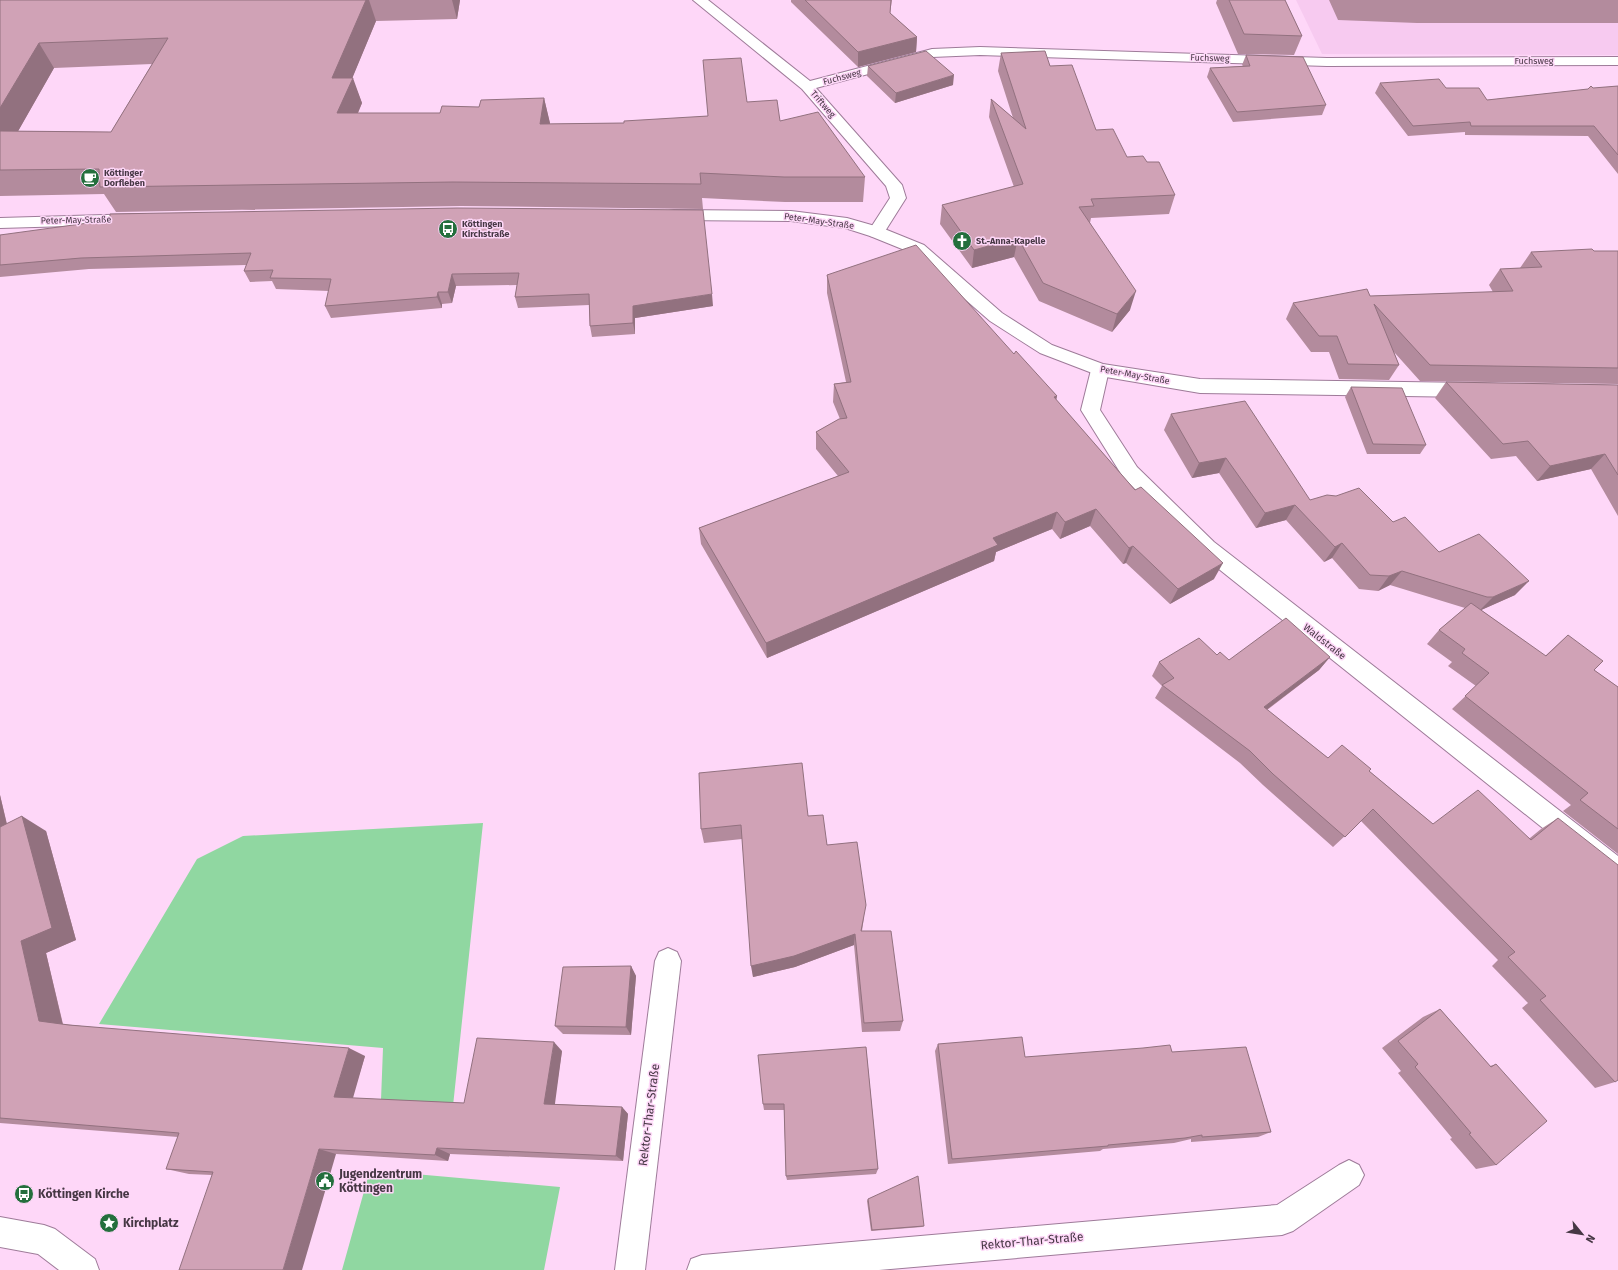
<svg xmlns="http://www.w3.org/2000/svg" width="1618" height="1270" font-family="'Fira Sans',sans-serif">
	<style>
		.built { fill: #f7caf0 }
		.green { fill: #90d7a1 }
		.lines { fill: none; stroke-linecap: round; stroke-linejoin: round }
		.service-casing { stroke: #9e7b99; stroke-width: 2 }
		.minor-casing { stroke: #9e7b99; stroke-width: 2 }
		.secondary-casing { stroke: #9e7b99; stroke-width: 2 }
		.service { fill: #fff; fill-rule: evenodd }
		.minor { fill: #fff; fill-rule: evenodd }
		.secondary { fill: #fff; fill-rule: evenodd }
		.wall { fill: #b38b9d; fill-rule: evenodd }
		.shaded-wall { fill: #92717f }
		.building { fill: #d0a2b6; stroke: #92717f }
		.labels { text-anchor: middle; stroke-width: 3; stroke-linejoin: round; paint-order: stroke }
		.far-street-label { font-size: 9px; fill: #463744; stroke: #fed7f8 }
		.far-poi-label { font-size: 9px; font-weight: bold; fill: #463744; stroke: #fed7f8; text-anchor: start }
		.street-label { font-size: 10px; fill: #463744; stroke: #fed7f8 }
		.near-street-label { font-size: 12px; fill: #463744; stroke: #fed7f8 }
		.near-poi-label { font-size: 12px; font-weight: bold; fill: #463744; stroke: #fed7f8; text-anchor: start }
	</style>
	<rect width="100%" height="100%" fill="#fed7f8"/>
	<path class="built" d="M1296,0h322v55l-296,-1z"/>
	<path class="green" d="M483,823l-30,283 -72,-6 2,-52 -284,-24 98,-165 46,-23z
		M370,1170l190,17 -16,83h-202z"/>
	<g class="lines">
		<defs>
			<path id="service" d="M668,948l9,4 4,9 -36,309h-30l40,-309 4,-9z"/>
			<path id="minor" d="M693,0h15l102,81 122,-32 48,-2 347,11 291,-1v8l-291,1 -347,-11 -48,2 -116,31 86,97 4,13 -24,38 -6,1 -6,-1 -2,-4 22,-34 -4,-12 -84,-97z
				M1100,364l6,1 3,5 -9,40 37,57 77,75 404,314v28l-9,-3 -409,-327 -77,-77 -42,-67 10,-40 3,-5z
				M1349,1160l10,5 5,10 -5,10 -66,46 -11,4 -403,35h-192l4,-11 11,-4 575,-50 62,-40z
				M0,1217l44,8 11,4 40,30 4,11h-40l-21,-16 -38,-7z"/>
			<path id="secondary" d="M674,210l117,1 56,7 35,10 42,17 78,68 50,32 51,19 97,15 271,4 7,2 2,5 -2,5 -7,2 -271,-4 -100,-17 -60,-23 -50,-32 -78,-68 -42,-17 -25,-8 -54,-7 -117,-1 -6,-1 -2,-4 2,-4z
				M140,214l6,1 2,4 -2,4 -6,1 -140,4v-10z"/>
		</defs>
		<use href="#service" class="service-casing"/>
		<use href="#minor" class="minor-casing"/>
		<use href="#secondary" class="secondary-casing"/>
		<use href="#service" class="service"/>
		<use href="#minor" class="minor"/>
		<use href="#secondary" class="secondary"/>
	</g>
	<path class="wall" d="M0,0h460l-3,19 -81,2 -24,57 10,25 -4,10h82l39,-6 65,-9 6,26 74,-1 84,-7 39,-14 33,19 85,56 -2,25h-78l-83,-4 1,11 -242,-3 -345,6 -12,-18 -104,2zM152,64l-41,68 -93,-1 36,-63z
		M791,0h101l-2,13 27,24 -1,15 -58,15 -67,-65z
		M1217,0h68l17,36 -8,19 -56,-1 -22,-51z
		M1329,0h289v23h-201l-79,-3z
		M1001,53l49,13 46,64 31,27 20,5 28,33 -6,19 -78,4 -1,5 40,87 -18,22 -73,-31 -25,-44 -42,11 -32,-44 2,-19 72,-18 -25,-70 2,-18 22,19 -15,-47z
		M1246,55l80,50 -4,10 -89,7 -26,-45 3,-9 33,-2 -1,-1z
		M868,66l85,19 -58,18 -28,-27z
		M1380,83l66,5 41,12 131,-14v88l-30,-38 -123,-1v-3l-57,4 -33,-43z
		M457,208l256,98 -78,12v16l-43,3 -2,-11 -1,-21 -71,3 -3,-11 2,-12 -61,1 -4,17 -10,1v4l-111,10 -6,-12 4,-15 -53,-2 -4,-8 -22,1 -6,-11 2,-6 -157,4 -89,8v-42z
		M1618,251v133l-198,-3 -26,-29 5,13 -10,15 -50,-1 -10,-27h-18l-25,-33 7,-16 77,-7 123,-4 -4,-7 11,-16 20,-1 11,-16z
		M827,275l187,79 43,42 -1,4 79,90 79,89 -44,25 -44,-41 -3,1 -33,-38 -30,13 -8,-10 -56,23 -2,9 -227,97 -66,-114 -2,-16 139,-52 -22,-27v-17l24,-13 -7,-17 1,-18 12,-2 -19,-89z
		M1446,382l172,3v131l-27,-47 -54,12 -21,-25 -25,3 -56,-61z
		M1351,387l75,58 -6,9h-53l-22,-57z
		M1171,414l139,86 83,22 46,30 76,43 -34,15 64,46 23,-21 26,35 24,17v167l-55,-43 8,-6 -119,-96 24,-23 -28,-20 4,-4 -25,-18 12,-14 26,-22 -75,-23 -12,6 -19,-2 -27,-31 -8,4 -38,-42 -30,8 -37,-55 -27,5 -28,-48z
		M1217,655l12,5 101,-3 -11,13 -52,40 61,48 41,13 64,53 97,14 11,-9 17,-11 57,264 -20,6 -73,-80 6,-5 -36,-37 6,-6 -137,-139 -28,26 -70,-62 -23,-22 -85,-65 7,-12 -10,-10 7,-14z
		M0,795l7,29 39,7 30,109 -30,13 17,71 302,32 -13,42 112,5 98,-52 -8,53 68,3 6,7 -5,47 -173,-7 -2,7 -112,-7 -124,21 -23,-1 -23,-5 12,-32 -178,-14z
		M808,816l19,29 37,72 -2,14 41,90 -3,10 -38,1 -8,-87 -59,22 -42,10 -11,-138 -38,4 -3,-14z
		M631,966l5,10 -5,59 -68,-1 -8,-8z
		M1440,1009l50,57 6,-2v101l-20,4 -26,-30 2,-1 -54,-65 3,-2 -19,-23 41,-31z
		M938,1044l87,13 147,-5 99,80 -13,5 -67,5v-3l-17,4 -71,6 -3,2 -152,13 -13,-113z
		M866,1047l12,122 -2,5 -89,6 -1,-4 -2,-66h-20l-1,-6z
		M868,1199l56,27 -2,1 -51,4 -4,-30z"/>
	<path class="shaded-wall" d="M366,0h3l7,21 -34,82 -10,-25z
		M452,0h8l-3,19z
		M917,37l-1,15 -58,15v-15z
		M39,43l15,25 -50,88 -4,-5v-43z
		M954,75l-1,10 -58,18 1,-10z
		M353,78l9,25 -15,35 -10,-25z
		M544,98l6,25 -5,26 -5,-25z
		M1018,238l-4,19 -42,11 2,-18z
		M452,274l4,12 -4,17 -4,-11z
		M1136,291l-6,19 -18,22 5,-18z
		M438,292l4,12v4l-5,-11z
		M712,294l1,12 -78,12v16l-2,-11v-17z
		M1057,396l-4,18 1,-17z
		M1605,454l-14,15 -54,12 13,-15z
		M1226,458l-7,15 -27,5 7,-15z
		M1295,505l-9,15 -30,8 9,-15z
		M1096,509l-6,17 -30,13 5,-17z
		M1057,512l-5,17 -56,23 -2,9 -227,97 -1,-15 227,-105z
		M1342,543l-10,15 -8,4 11,-15z
		M1133,546l-7,17 -3,1 6,-16z
		M1223,563l-9,16 -44,25 8,-15z
		M1402,571l-12,14 -12,6 11,-15z
		M1529,581l-14,14 -36,16 14,-14z
		M1330,657l-11,13 -65,49 10,-12z
		M0,795l12,52 -12,-7z
		M22,816l24,15 30,109 -30,13 18,77 -25,-9 -18,-80z
		M855,934l-1,11 -59,22 -42,10 -2,-11z
		M631,966l5,10 -5,59 -5,-8z
		M554,1042l8,9 -8,60 -10,-7z
		M349,1048l16,8 -14,49 -17,-8z
		M622,1107l6,7 -5,47 -7,-5z
		M437,1148l13,6 -2,7 -13,-6z
		M319,1149l17,5 -34,116h-19z"/>
	<path class="building" d="M0,0h366l-34,78h21l-16,35h103l2,-7 37,1 2,-7 63,-2 -4,26 84,-1v-2l84,-5 -5,-56 38,-2 6,44 30,-2 3,21 38,-9 47,65h-81l-84,-4 1,11 -248,-2 -353,5 -1,-18 -99,1v-39l111,1 57,-94 -129,5 -39,65z
		M805,0h86l-1,13 27,24 -59,15z
		M1229,0h56l17,36 -58,-2z
		M926,51l28,24 -58,18 -28,-27z
		M1045,51l5,15 22,-1 24,65 17,-1 14,28 16,-1 4,6h12l16,33 -84,4 3,7 -15,1 57,84 -19,23 -74,-31 -25,-45 -44,12 -32,-45 81,-21 -32,-85 35,30 -25,-76z
		M1246,55l57,2 23,48 -89,7 -27,-44 40,-2z
		M1439,79l7,9h33l8,12 101,-11 3,-3 2,2 25,-2v69l-24,-29h-123l-1,-4 -57,4 -33,-43z
		M457,208l246,2 9,84 -79,12v17l-43,3 -1,-32 -74,3 4,-24 -67,1 -4,18h-10l-1,5 -112,9 6,-27 -61,-1 3,-8 -29,1 7,-18 -170,5 -81,7v-30l110,-15v-6z
		M916,245l98,109 2,-3 41,45 -3,1 81,93 6,-3 82,76 -45,26 -45,-43 -4,2 -33,-39 -31,13 -8,-10 -64,26 5,7 -232,98 -67,-115 150,-56 -33,-40 23,-13 8,-1 -13,-34 17,-2 -24,-107z
		M1592,249l2,2h24v117l-188,-3 -56,-61 25,61 -51,-1 -11,-28h-18l-26,-33 74,-14 3,7 143,-5 -13,-22 42,-2 -11,-15z
		M1446,382l172,3v90l-13,-21 -55,12 -22,-25 -25,3z
		M1351,387l51,1 24,57 -53,-1z
		M1245,401l65,99 17,-5 9,1 23,-8 34,34 12,-5 34,35 40,-18 50,47 -36,16h-6l-85,-26 -13,5 -19,-1 -28,-32 -7,4 -40,-42 -30,8 -39,-55 -27,5 -28,-49z
		M1471,603l75,53 22,-21 35,26 -9,9 24,17v142l-38,-29 8,-7 -123,-97 24,-23 -27,-20 3,-4 -26,-19z
		M1286,618l44,39 -66,50 64,51 14,-13 29,24 -2,2 64,53 45,-34 53,50 27,-22 60,47v215l-3,2 -75,-82 6,-4 -38,-39 7,-5 -142,-143 -28,28 -72,-63 -23,-23 -88,-66 12,-7 -15,-16 40,-24 18,17 3,-3 9,8z
		M802,763l6,53 15,-1 4,30 30,-3 9,63 -5,26h30l12,90 -39,2 -9,-89 -61,22 -43,10 -10,-141 -40,4 -2,-56z
		M22,816l30,112 -31,13 18,80 30,4 280,23 -15,49 130,6 13,-65 77,4 -10,62 78,3 -6,49 -179,-8 -2,7 -116,-6 -36,121h-104l34,-98 -47,-3 13,-36 -179,-15v-291z
		M631,966l-5,61 -71,-1 8,-59z
		M1440,1009l51,58 5,-3 51,57 -51,44 -27,-31 2,-1 -56,-66 3,-3 -20,-23z
		M1022,1037l3,20 118,-9 27,-3 2,7 74,-5 25,85 -69,5v-2l-17,3 -77,7v1l-156,13 -14,-115z
		M866,1047l12,122 -92,7 -2,-72h-21l-5,-49z
		M918,1176l6,50 -52,4 -4,-31z"/>
	<defs>
		<symbol id="cafe-disc" viewBox="-11 -11 22 22"><circle r="9.5" fill="#246f3d" stroke="#fed7f8"/><path d="M-5.5-4.5H6V0H3Q3 3.5 0 3.5H-2.5Q-5.5 3.5-5.5 0ZM3-3.2v2h1.7v-2ZM-6 4.5H4V6H-6Z" fill="#fff"/></symbol>
		<symbol id="bus-disc" viewBox="-11 -11 22 22"><circle r="9.5" fill="#246f3d" stroke="#fed7f8"/><path d="M-5-6H5V4H4V6H2V4H-2V6H-4V4H-5ZM-3.5-4V0h7V-4ZM-3.5 1.2v1.5H-2V1.2ZM2 1.2v1.5H3.5V1.2Z" fill="#fff"/></symbol>
		<symbol id="church-disc" viewBox="-11 -11 22 22"><circle r="9.5" fill="#246f3d" stroke="#fed7f8"/><path d="M-1.2-6h2.4v3.5h3.3v2.4h-3.3V6h-2.4V-.1h-3.3v-2.4h3.3Z" fill="#fff"/></symbol>
		<symbol id="civic-disc" viewBox="-11 -11 22 22"><circle r="9.5" fill="#246f3d" stroke="#fed7f8"/><path d="M-.6-6.5H3V-4.5H.6V-3L4-1V1h2V6H-6V1h2V-1L-.6-3ZM-1.2 2.5V6h2.4V2.5Z" fill="#fff"/></symbol>
		<symbol id="sight-disc" viewBox="-11 -11 22 22"><circle r="9.5" fill="#246f3d" stroke="#fed7f8"/><path d="M0-6L1.8-2.2L6-1.7L2.9 1.2L3.7 5.4L0 3.3L-3.7 5.4L-2.9 1.2L-6-1.7L-1.8-2.2Z" fill="#fff"/></symbol>
	</defs>
	<g fill-rule="evenodd">
		<use href="#cafe-disc" x="79" y="167" width="22" height="22"/>
		<use href="#bus-disc" x="437" y="218" width="22" height="22"/>
		<use href="#church-disc" x="951" y="230" width="22" height="22"/>
		<use href="#civic-disc" x="314" y="1170" width="22" height="22"/>
		<use href="#bus-disc" x="13" y="1183" width="22" height="22"/>
		<use href="#sight-disc" x="98" y="1212" width="22" height="22"/>
	</g>
	<g class="labels">
		<g class="far-street-label">
			<text transform="translate(1210 58) rotate(2)" y="3">Fuchsweg</text>
			<text x="1534" y="64">Fuchsweg</text>
			<text transform="translate(842 77) rotate(-15)" y="3">Fuchsweg</text>
			<text transform="translate(823 104) rotate(49)" y="3">Triftweg</text>
			<text transform="translate(76 220) rotate(-1)" y="3">Peter-May-Straße</text>
			<text transform="translate(819 221) rotate(8)" y="3">Peter-May-Straße</text>
			<text transform="translate(1135 375) rotate(10)" y="3">Peter-May-Straße</text>
		</g>
		<g class="far-poi-label">
			<text x="104" y="176">Köttinger<tspan x="104" dy="10">Dorfleben</tspan></text>
			<text x="462" y="227">Köttingen<tspan x="462" dy="10">Kirchstraße</tspan></text>
			<text x="976" y="244">St.-Anna-Kapelle</text>
		</g>
		<g class="street-label">
			<text transform="translate(1325 641) rotate(38)" y="4">Waldstraße</text>
		</g>
		<g class="near-street-label">
			<text transform="translate(649 1115) rotate(-83)" y="4">Rektor-Thar-Straße</text>
			<text transform="translate(1032 1241) rotate(-5)" y="4">Rektor-Thar-Straße</text>
		</g>
		<g class="near-poi-label">
			<text x="339" y="1178">Jugendzentrum<tspan x="339" dy="14">Köttingen</tspan></text>
			<text x="38" y="1198">Köttingen Kirche</text>
			<text x="123" y="1227">Kirchplatz</text>
		</g>
	</g>
	<g transform="translate(1582 1234) rotate(120)" stroke="#fed7f8" stroke-width="3" paint-order="stroke">
	<path d="M0-3L7 15L0 10L-7 15Z" fill="#463744"/>
	<text y="-6" font-size="11" font-weight="bold" text-anchor="middle" fill="#463744">N</text>
	</g>
</svg>
